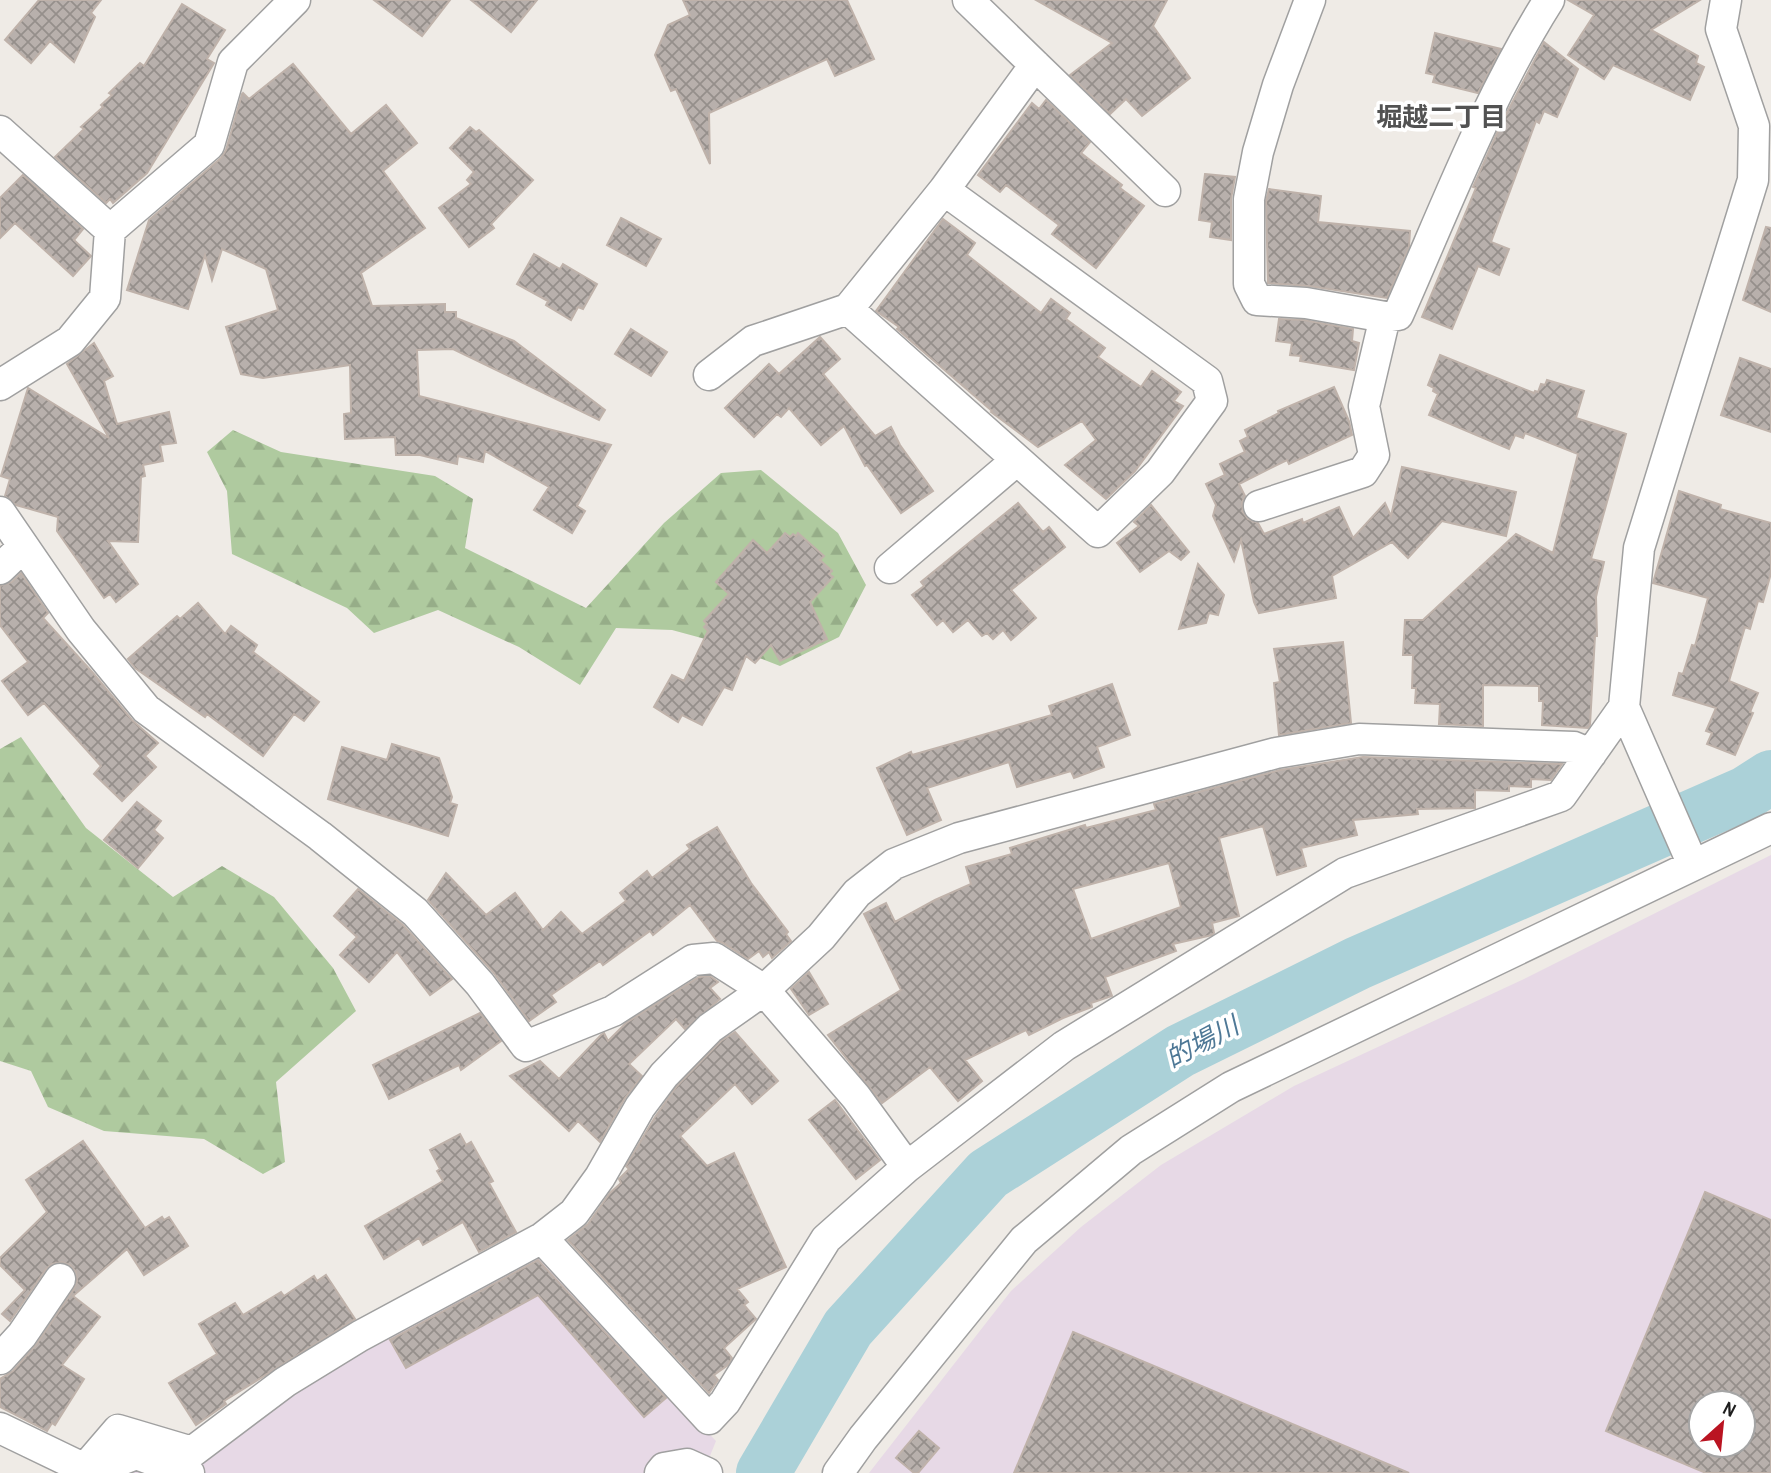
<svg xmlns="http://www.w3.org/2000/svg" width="1771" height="1473" font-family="'Archivo Narrow','Noto Sans JP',sans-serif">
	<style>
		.industrial { fill: #e7d9e6; fill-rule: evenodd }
		.forest { fill: url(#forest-firs) }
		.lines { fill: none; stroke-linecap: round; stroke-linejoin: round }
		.river { stroke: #abd1d8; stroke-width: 54 }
		.building { fill: url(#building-cross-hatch); stroke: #bfb2aa; stroke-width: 2; fill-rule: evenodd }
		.minor-casing { stroke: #a0a0a0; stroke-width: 33 }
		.minor { stroke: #fff; stroke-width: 30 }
		.labels { text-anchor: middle; stroke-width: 7; stroke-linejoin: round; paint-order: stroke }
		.neighbourhood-label { font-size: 26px; font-weight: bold; fill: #525252; stroke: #fff }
		.water-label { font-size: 26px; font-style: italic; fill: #4e7896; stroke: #fff }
	</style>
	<defs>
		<pattern id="forest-firs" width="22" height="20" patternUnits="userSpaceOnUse" patternTransform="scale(1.75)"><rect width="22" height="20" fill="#afca9f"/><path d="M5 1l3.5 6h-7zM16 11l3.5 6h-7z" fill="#96ad88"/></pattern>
		<pattern id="building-cross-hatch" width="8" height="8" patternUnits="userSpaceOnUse" patternTransform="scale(1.75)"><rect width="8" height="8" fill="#b8b0ac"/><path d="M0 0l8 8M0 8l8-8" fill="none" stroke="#958f8b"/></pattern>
	</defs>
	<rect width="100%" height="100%" fill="#efebe6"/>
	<path class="industrial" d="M1771,855v618h-902l142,-182 70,-64 80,-62 133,-79 230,-107zM1701,1403h42v42h-42z
		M532,1252l184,189 -13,32h-613l104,-13 91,-73z"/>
	<path class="forest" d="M233,430l48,22 154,24 38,23 -8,49 121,60 78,-85 57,-50 40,-3 77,63 28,52 -27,52 -59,29 -60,-23 -48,-13 -56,-2 -36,57 -61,-38 -81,-37 -64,23 -27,-25 -115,-54 -5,-63 -20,-39z
		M21,737l65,91 87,69 49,-31 52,31 59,71 23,43 -80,71 9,80 -22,12 -59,-35 -100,-8 -56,-24 -17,-36 -31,-10v-312z"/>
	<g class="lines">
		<path class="river" d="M763,1473l85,-145 140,-154 192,-123 178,-88 388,-170 25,-16"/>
	</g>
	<path class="building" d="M39,0h62l-10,13 4,4 -21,45 -24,-21 -19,22 -26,-23z
		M374,0h76l-28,36z
		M471,0h66l-26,32z
		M683,0h164l27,59 -39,17 -8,-17 -118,54 1,51 -34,-75 -5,2 -16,-36 13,-30 22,-10z
		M1036,0h131l-14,26 37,52 -48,38 -16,-17 -16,15 -40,-39 42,-32z
		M1568,0h132l-49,30 47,26 -2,7 8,4 -14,33 -77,-35 -9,14 -36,-24 26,-40z
		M182,4l43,26 -18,29 7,4 -67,110 -34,30 -3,-4 -4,4 -51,-46 29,-28 -3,-2 22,-20 -2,-2 11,-10 -3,-2 31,-30 4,3z
		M1435,33l66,16 -23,44 -45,-11 2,-7 -9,-2z
		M1544,42l34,27 -21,48 -13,-6 -5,12 -3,-2 -45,121 18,7 -10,26 -21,-9 -26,63 -30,-12 54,-129 -3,-1 29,-65z
		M293,64l58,70 35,-29 31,38 -34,28 42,57 -64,45 11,33 73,-2v8h11v6l58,23 91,69 -6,10 -146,-71 -36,1 2,46 192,49 -34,61 8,5 -13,22 -38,-23 15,-23 -64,-36 -2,11 -25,-6 -1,8 -37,-9h-24l-1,-18 -50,2 -1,-25 7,-1 -1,-48 -87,13 -22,-4 -15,-47 52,-17 -12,-41 -44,-20 -10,31 -7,-25 -17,54 -61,-19 22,-70 72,-62 5,-8 16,-56 1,-1 6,6z
		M1046,100l44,42 -9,11 41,32 -2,3 24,18 -48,62 -44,-34 7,-9 -53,-40 -6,7 -22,-17 54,-72 7,6z
		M470,127l6,5 3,-2 54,50 -42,44 3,4 -25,19 -30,-39 32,-24 -4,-4 7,-8 -24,-24z
		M1205,174l30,3 -4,22v41l-21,-3 2,-15 -13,-2z
		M23,175l60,54 -9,11 17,16 -18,20 -58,-53 -15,15v-40z
		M1269,189l52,7 -3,26 92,9 -1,16 -22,51 -78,-12 -41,-3 -2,-82z
		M621,218l40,21 -15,27 -39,-21z
		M943,219l32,24 -8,12 74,58 10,-14 19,14 -4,6 39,29 -7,9 43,30 11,-16 29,21 -7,9 9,5 -48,65 -29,28 -41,-34 31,-25 -14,-19 -44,26 -47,-35 1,-1 -95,-82 2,-2 -23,-16z
		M1766,227l5,1v84l-28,-12z
		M534,254l26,15 3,-5 34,20 -14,25 -5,-2 -7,13 -25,-15 2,-4 -31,-17z
		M1279,319l25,1 49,9 -1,12 7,2 -5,27 -54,-9 1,-5 -11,-1 2,-12 -16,-2z
		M631,329l36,23 -16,24 -36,-22z
		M820,337l20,22 -17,15 52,62 16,-9 9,18 33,46 -32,22 -34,-48 -2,1 -21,-40 -23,19 -32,-37 -8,9 -4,-3 -23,23 -29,-29 44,-44 10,10z
		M94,343l19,33 -9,5 13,43 52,-12 7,31 -16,2 3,16 -20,4 2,11 -4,1 -3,65 -30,-1 30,43 -22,18 -6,-8 -6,4 -47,-67 1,-14 -42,-12 -11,-9 5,-17 -9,-3 27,-88 81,50 -42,-74z
		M1440,355l94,38 1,-2 3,1 3,-8 4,1 2,-5 37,11 -8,27 50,16 -35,125 13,3 -8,35 1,39h-2l-5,89 -2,3 -46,-3 1,-24h-4v-15l-56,-1v41l-44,-2 1,-20 -25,-1 1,-15h-4l1,-33h-10l2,-35h18l93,-86 37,19 25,-99 -53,-21 -2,5 -8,-3 -6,14 -80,-34 9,-21 -5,-3 1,-3 -6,-3z
		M1740,358l31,11v63l-50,-17z
		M1334,387l15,34 3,14 -63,29 -2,-4 -48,24 6,12 -3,7 1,9 5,7 10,4 6,11 38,-15 1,4 36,-16 14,31 32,-35 6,13 11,-49 114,25 -10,44 -64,-15 -34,37 -16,-16 -60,34 4,22 -77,15 -5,-11 -13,-62 -7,21 -21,-45 3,-11 -10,-21 19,-9 -5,-11 25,-12 -5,-11 8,-4 -3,-7 34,-17 -1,-2z
		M1679,491l42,14 -1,4 51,14v50l-8,29 -5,-1 -8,28 -5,-2 -16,54 29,12 -8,19 3,1 -18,42 -28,-11 5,-11 -6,-2 10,-23 -43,-13 6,-22 4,1 9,-29 3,1 13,-48 -55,-15z
		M1018,503l25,29 6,-5 16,20 -54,43 25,28 -25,22 -8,-10 -10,9 -6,-6 -5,3 -14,-16 -15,12 -10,-12 -6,5 -25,-30 12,-9 -3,-4z
		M1151,505l38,47 -8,8 -12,-9 -29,21 -23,-29 22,-17 -5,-4z
		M785,533l5,4 3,-3 3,2 2,-3 26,23 -4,4 12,11 -3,3 4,3 -23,25 17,37 -47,22 -9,-16 -16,18 -9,-7 -14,34 -8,-3 -22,38 -20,-10 -4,7 -24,-15 18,-32 12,6 24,-50 -4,-4 3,-3 -3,-3 25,-27 -13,-12 37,-42 14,13z
		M1198,564l26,31 -6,20 -9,-2 -3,10 -27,6z
		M21,573l27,40 -5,5 50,55 39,47 26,23 -13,13 11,11 -34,34 -28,-27 7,-8 -57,-63 -16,12 -26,-34 26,-19 -28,-37v-39l12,-4z
		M198,603l27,31 6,-8 26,19 -4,7 66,50 -15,19 -10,-7 -31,42 -56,-42 -2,3 -70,-49 -7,-9 49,-43 3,3z
		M1343,642l8,81 -72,12 -5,-52 6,-1 -6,-33z
		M1112,684l18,51 -33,12 7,20 -30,11 -3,-7 -54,16 -8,-25 -82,26 14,32 -34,15 -30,-67 34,-16 1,3 140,-40 -3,-9z
		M392,744l47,14 13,39 -2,6 7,2 -9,31 -120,-37 14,-52 45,13z
		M1363,757l199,7 -11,16 -20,-1v8l-22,-1v5l-34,-1v18l-58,1 1,5 -65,6 4,15 -56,13 5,18 -29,9 -14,-49 -44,12 20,78 -27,7 2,10 -2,2 -39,9 3,7 -71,26 7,19 -21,7 1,4 -29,11 -34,17 -3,-5 -61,30 17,21 -24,20 -28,-34 -48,36 -54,-68 73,-45 -37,-76 22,-11 9,19 40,-22 36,-16 -5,-17 46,-13 -2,-6 75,-23 1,3 70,-18 -2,-6 126,-34zM1169,863l12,44 -90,32 -18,-50z
		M137,802l24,19 -7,9 9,8 -25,30 -34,-28z
		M717,827l34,56 37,49 -2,2 5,7 -19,17 -3,-6 -6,5 -4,-6 -11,8 -25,-16 -6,-2 -27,-36 -37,30 -3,-4 -47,34 -3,-4 -49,34 5,7 -27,19 -36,-49 -65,-72 18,-27 40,42 29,-22 28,37 18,-18 21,22 44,-33 -6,-8 27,-22 5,7 38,-29 -3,-4z
		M358,889l45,36 49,54 -22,16 -33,-43 -28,30 -29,-27 17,-18 -23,-21z
		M809,972l19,32 -19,11 -18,-26z
		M710,976l8,6 -8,6 10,11 -35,30 -9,-10 -47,45 13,12 -17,22 -25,44 -22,-21 -9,10 -59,-55 30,-15 19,18 42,-44 3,-2 4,8 18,-18 73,-46z
		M480,1013l21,28 -40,29 -2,-5 -70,34 -16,-34z
		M735,1032l43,49 -26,23 -17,-20 -55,52 27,30 27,-13 52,114 -49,22 11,13 -4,3 12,14 -32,29 8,10 -4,7 -14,10 4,5 -9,13 -141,-153 20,-16 22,-31 11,-10 -2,-4 10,-10 -3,-3 29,-49 22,-31 44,-45z
		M835,1100l45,60 -24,19 -47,-59z
		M460,1134l6,11 5,-3 22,39 -4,2 27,49 -37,20 -16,-30 -40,23 -4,-7 -35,21 -19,-33 78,-45 -6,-10 3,-2 -10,-19z
		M83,1141l62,87 17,-11 2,3 5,-3 19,29 -44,29 -17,-26 -54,47 27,21 -38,48 22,14 -29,46 -3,-2 -5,8 -47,-24v-28l13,-8 23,-26 38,-56 3,-8 -1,-9 -6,-7 -8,-3 -10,2 -6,5 -36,52 -8,-7 23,-24 -25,-25v-7l47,-46 -21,-32z
		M1705,1192l66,28v253h-65l-100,-42zM1701,1403h42v42h-42z
		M538,1260l128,138 -22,19 -106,-122 -132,73 -16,-28z
		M326,1275l29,44 -131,82 2,3 -30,21 -27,-42 48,-29 -18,-30 36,-21 8,12 38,-23 3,4 30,-20 3,5z
		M1073,1332l336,141h-395z
		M919,1431l20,17 -21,25h-4l-18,-15z"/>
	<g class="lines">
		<defs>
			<path id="minor" d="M968,0l197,191
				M1310,0l-32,85 -20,67 -9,47v85l8,16 49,3 79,14
				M0,131l110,99 -5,68 -35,43 -70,44
				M110,230l99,-85 24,-83 62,-62
				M848,309l250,223 62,-60 52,-71 -5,-20 -263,-191
				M709,375l44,-34 95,-32 96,-119 91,-125
				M1259,506l104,-34 11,-17 -10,-49 21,-89 13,-2c47,-106 89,-217 151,-315
				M0,512l81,118 65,79 174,127 95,76 65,72 46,62 87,-35 80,-51 21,-2 50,32 92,107 51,70
				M890,568l127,-108
				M0,569l23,-22
				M1693,865l-69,-158 15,-159 114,-368 1,-54 -33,-97 5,-29
				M542,1238l32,-25 26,-36 40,-70 24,-32 46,-47 54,-38 57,-53 36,-44 37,-29 65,-26 317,-85 83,-14 215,8 17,7
				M0,1359l22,-24 38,-56
				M0,1428l85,41
				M81,1473l37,-43 74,22 93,-70 75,-46 182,-98 167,181 16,-17 101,-163 81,-72 157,-121 281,-173 216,-77 63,-89
				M107,1473l11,-12 18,-7 53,19
				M660,1473l4,-5 23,-4 20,9
				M838,1473l25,-35 161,-198 107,-90 100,-63 540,-259"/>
		</defs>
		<use href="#minor" class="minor-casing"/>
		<use href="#minor" class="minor"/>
	</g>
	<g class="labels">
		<g class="neighbourhood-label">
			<text x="1441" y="126">堀越二丁目</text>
		</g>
		<g class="water-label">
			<text transform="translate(1202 1042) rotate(-28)" y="9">的場川</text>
		</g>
	</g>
	<g transform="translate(1722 1424) rotate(27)"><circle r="33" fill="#ffffff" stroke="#a5a5a5" stroke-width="2"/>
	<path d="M0-5L12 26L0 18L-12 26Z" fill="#ba1422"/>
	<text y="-10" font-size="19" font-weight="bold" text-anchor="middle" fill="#1f1f1f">N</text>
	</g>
</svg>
